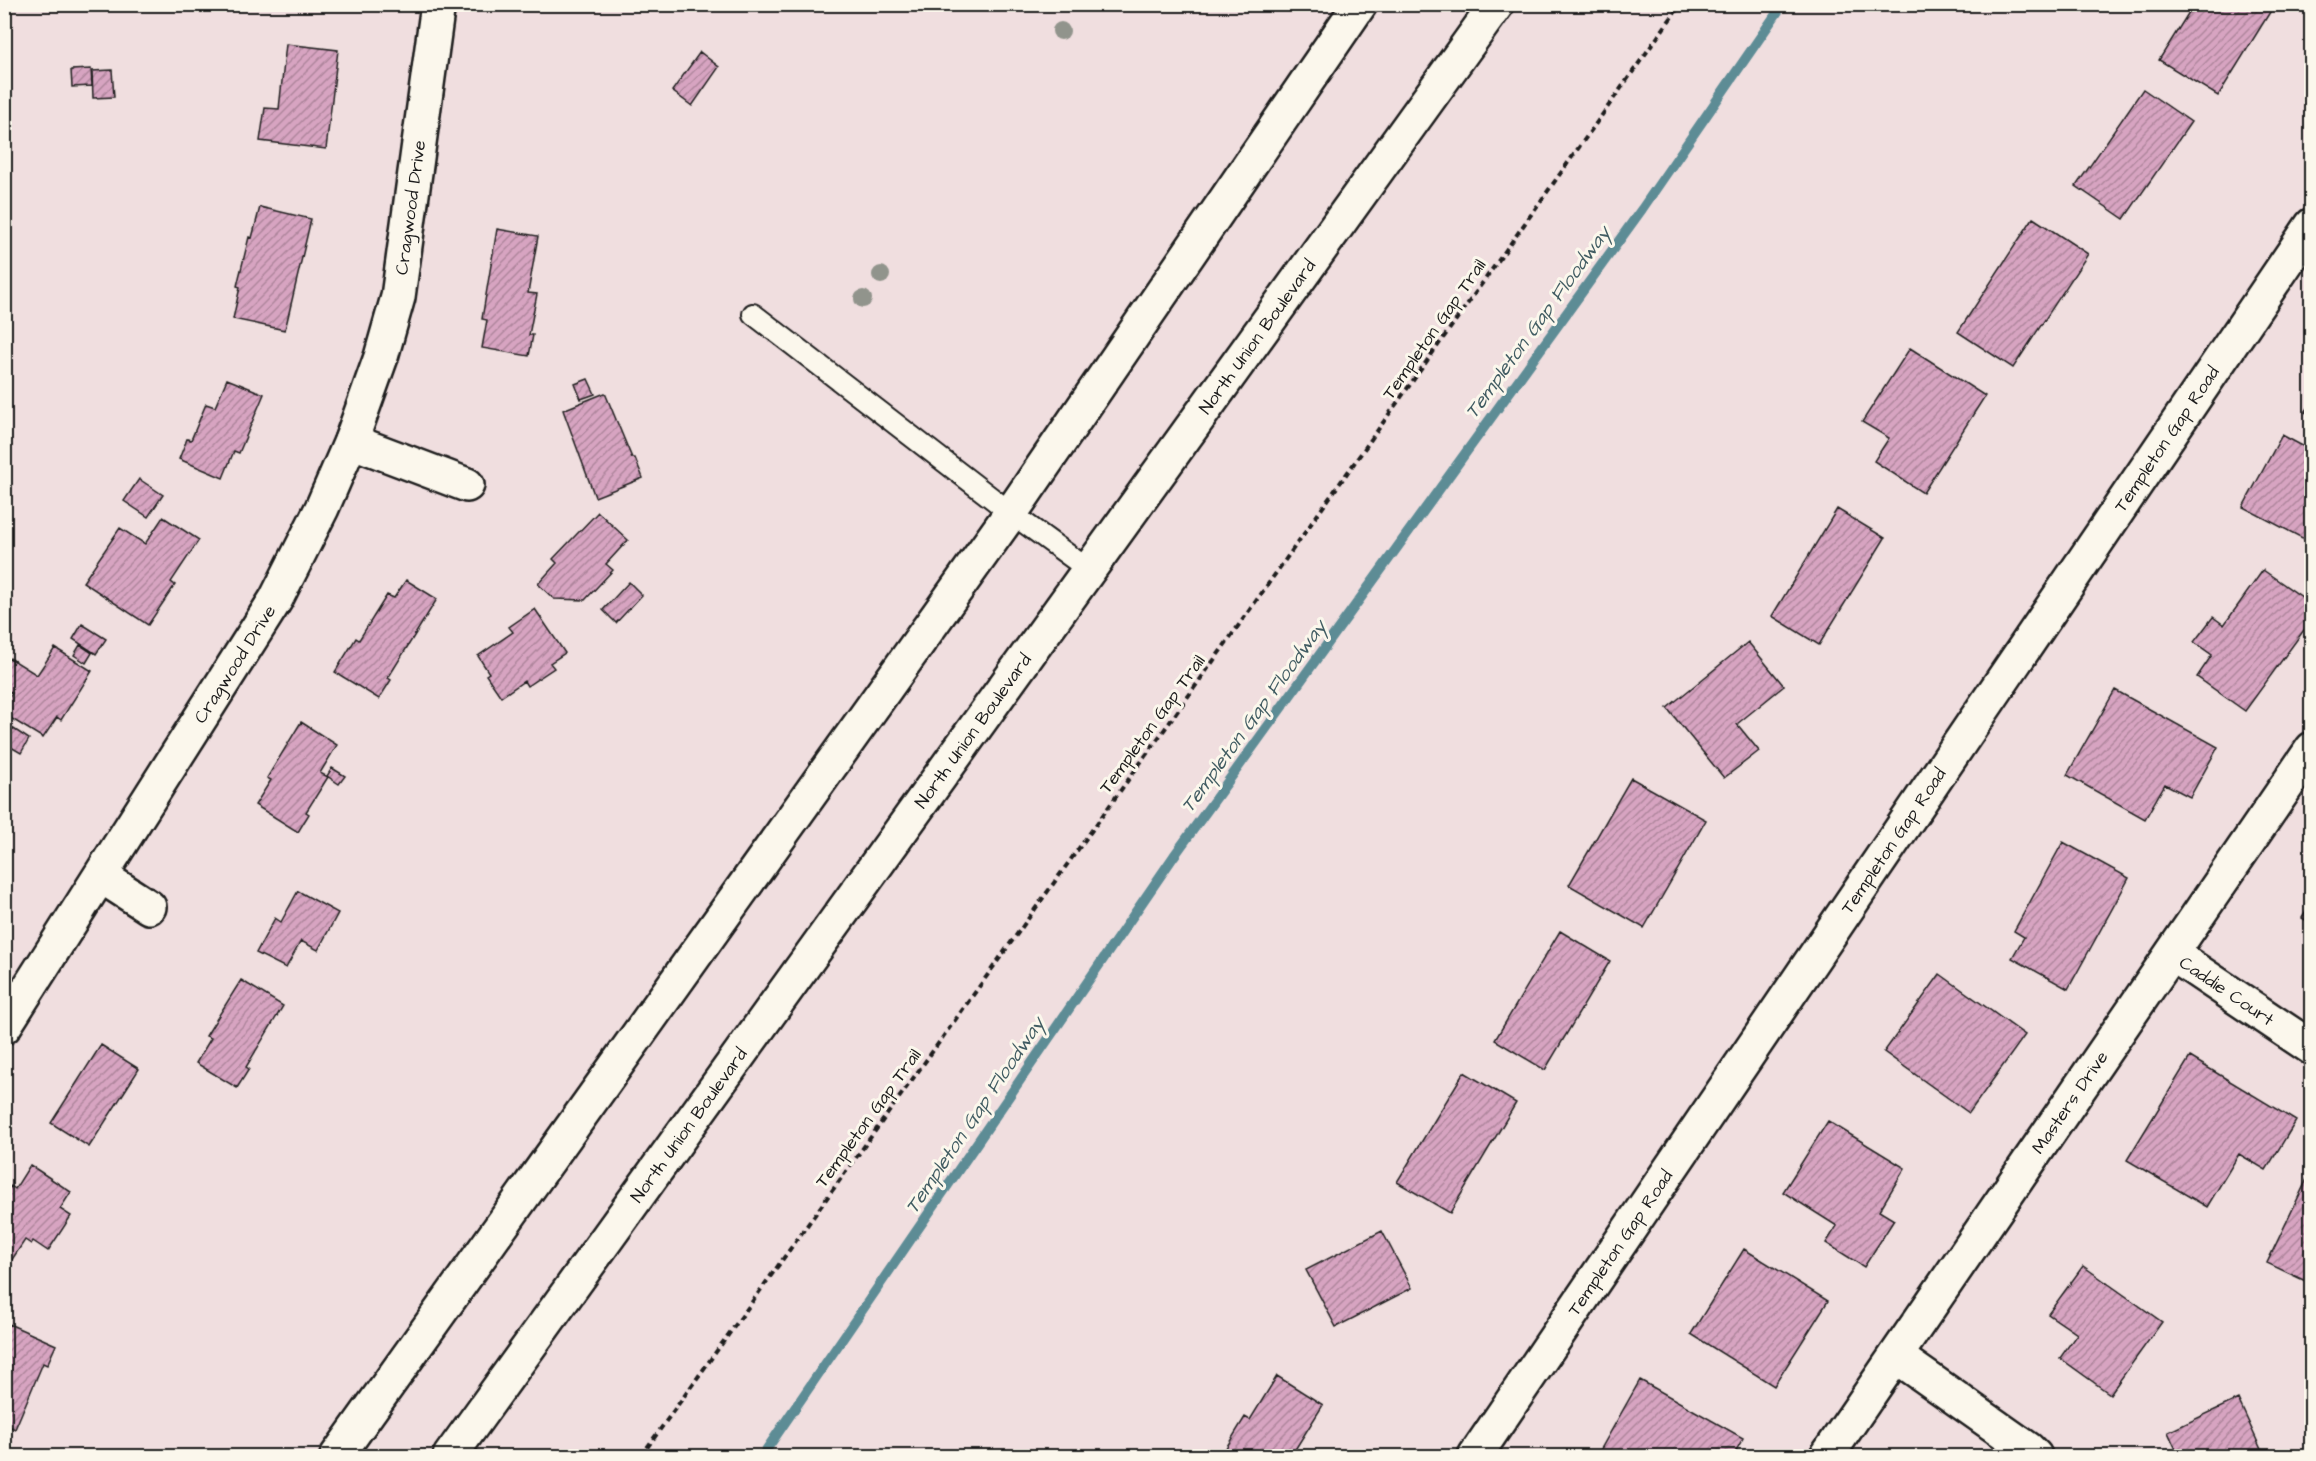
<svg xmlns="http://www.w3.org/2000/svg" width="2316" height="1461" font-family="'Architects Daughter',sans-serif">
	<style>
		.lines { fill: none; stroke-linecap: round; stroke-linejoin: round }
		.stream { stroke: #5d8c95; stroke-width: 10 }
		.building { fill: url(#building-hatch); stroke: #1c1c1c; stroke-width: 1.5 }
		.service-casing { stroke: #1c1c1c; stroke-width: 24 }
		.minor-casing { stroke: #1c1c1c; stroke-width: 38 }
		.primary-casing { stroke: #1c1c1c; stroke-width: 38 }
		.path { stroke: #1c1c1c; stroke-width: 4; stroke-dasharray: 6 4.5; stroke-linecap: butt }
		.service { stroke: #fbf7ec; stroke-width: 20 }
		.minor { stroke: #fbf7ec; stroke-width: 33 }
		.primary { stroke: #fbf7ec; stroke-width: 33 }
		.tree { fill: #91948c }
		.labels { text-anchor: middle; stroke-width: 6; stroke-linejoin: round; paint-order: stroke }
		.street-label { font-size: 18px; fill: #1c1c1c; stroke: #fbf7ec }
		.water-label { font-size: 20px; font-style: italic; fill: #425d63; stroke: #fbf7ec }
	</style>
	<defs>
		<pattern id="building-hatch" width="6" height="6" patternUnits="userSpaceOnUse" patternTransform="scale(1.5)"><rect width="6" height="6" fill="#d7a4c1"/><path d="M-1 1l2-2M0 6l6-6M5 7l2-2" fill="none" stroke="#ae859c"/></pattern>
	</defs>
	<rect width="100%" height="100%" fill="#f0dedf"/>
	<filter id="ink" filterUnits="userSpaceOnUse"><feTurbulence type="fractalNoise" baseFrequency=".0167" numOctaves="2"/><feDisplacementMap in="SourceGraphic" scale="12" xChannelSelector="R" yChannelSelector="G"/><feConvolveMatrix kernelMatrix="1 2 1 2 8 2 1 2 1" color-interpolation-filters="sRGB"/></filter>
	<g filter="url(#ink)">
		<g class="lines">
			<path class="stream" d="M762,1456l412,-600 468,-647 141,-205"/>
		</g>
		<path class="building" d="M2194,4h81l-57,92 -59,-36z
			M286,44l52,6 -12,99 -66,-8 5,-33 14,1z
			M700,52l19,15 -27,39 -20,-15z
			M91,69l1,17 -20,1 -1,-17z
			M112,70l2,27 -21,1 -1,-27z
			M2143,89l48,33 -67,97 -48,-33z
			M260,207l51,12 -26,111 -52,-11 7,-32 -3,-1 12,-49 3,1z
			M2033,218l55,36 -75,114 -55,-36z
			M497,229l41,7 -10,57 9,1 -8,41h4l-4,21 -47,-8 5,-28 -5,-1z
			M1910,348l75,48 -62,97 -49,-32 15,-23 -27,-16z
			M227,379l37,15 -25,59 -5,-2 -11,27 -44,-19 8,-20 4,1 15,-36 9,3z
			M588,379l7,15 -14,5 -6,-15z
			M605,393l27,65h3l8,20 -48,19 -32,-87z
			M2312,403v13l-7,-4z
			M2282,435l30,16v92l-69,-36z
			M139,479l24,16 -15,22 -24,-16z
			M1837,509l48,29 -66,107 -47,-29z
			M598,512l30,28 -22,24 7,6 -28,30 -31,-1 -16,-15 19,-21 -4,-4z
			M163,517l36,23 -28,42 4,3 -27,40 -65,-43 37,-54 25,16z
			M2263,570l49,34v15l-67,92 -48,-34 15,-22 -18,-13 19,-25 11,8z
			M406,580l31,19 -49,79 3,2 -12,19 -44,-27 21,-34 3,2 28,-45 7,3z
			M629,582l13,13 -26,28 -13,-13z
			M535,609l30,44 -15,10 4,5 -27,18 -3,-5 -23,16 -15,-22 3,-2 -11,-17 35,-24 -4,-5z
			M82,624l24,15 -10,15 -23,-15z
			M4,630l7,4 -7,11z
			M1748,642l36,44 -47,38 22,27 -35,27 -57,-70z
			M80,645l12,8 -6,10 -12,-8z
			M55,648l37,23 -31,49 -4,-3 -14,21 -39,-24v-9l8,-12 -8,-5v-22l6,-8 27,17z
			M2115,690l103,57 -28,50 -25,-13 -20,35 -78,-44z
			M301,722l36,23 -17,28 8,4 -22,35 3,2 -11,18 -43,-27 16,-25 -4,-2z
			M6,724l23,15 -8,14 -17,-10z
			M332,768l13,8 -6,8 -12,-8z
			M1631,778l75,42 -62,108 -75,-43z
			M2063,842l66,36 -61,111 -56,-31 12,-21 -10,-6z
			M298,891l40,22 -20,37 -17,-9 -15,27 -30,-15 19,-35 6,4z
			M2312,902v22l-10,-6z
			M1560,931l50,30 -65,109 -50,-30z
			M1940,974l85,61 -56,78 -85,-61z
			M241,980l42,26 -37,61 3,2 -12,19 -41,-25 15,-25 -5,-2z
			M101,1045l38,24 -50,78 -38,-24z
			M2190,1057l106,64 -30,49 -27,-16 -32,53 -80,-47z
			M1464,1072l52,31 -66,110 -53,-31z
			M1828,1121l77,47 -26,43 15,9 -30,47 -38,-24 11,-17 -54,-34z
			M30,1165l41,27 -11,17 11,7 -23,35 -15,-10 -2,3 -6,-4 -16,24 -5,-3v-65l7,-10 4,3z
			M2309,1175l3,1v108l-45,-21z
			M1382,1231l30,57 -76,39 -30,-57z
			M1744,1249l84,52 -54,85 -83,-52z
			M2083,1266l79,56 -52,72 -50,-36 17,-24 -29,-20z
			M9,1324l47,21 -9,20 -4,-2 -28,66 -11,-5v-90z
			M1277,1376l46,29 -32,51h-70l24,-39 5,3z
			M1640,1380l103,58 -10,18h-136z
			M2238,1399l26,57h-85l-11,-24z"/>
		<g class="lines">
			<defs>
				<path id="service" d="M753,314l258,199 78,57"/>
				<g id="minor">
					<path d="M351,441l116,44"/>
					<path d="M101,876l48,31"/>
					<path id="s1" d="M2172,954l140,94"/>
					<path id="s2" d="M4,1027l272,-428 46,-91 29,-67 30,-84 17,-60 40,-293"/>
					<path d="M1896,1356l132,93 7,7"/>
					<path id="s3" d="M1475,1456l837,-1231"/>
					<path id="s4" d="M1827,1456l485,-707"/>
				</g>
				<g id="primary">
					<path d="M337,1456l674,-943 349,-509"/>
					<path id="s5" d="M450,1456l1047,-1452"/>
				</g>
			</defs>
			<use href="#service" class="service-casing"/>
			<use href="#minor" class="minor-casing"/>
			<use href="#primary" class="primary-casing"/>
			<path class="path" d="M641,1456l531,-737 509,-715"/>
			<use href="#service" class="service"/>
			<use href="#minor" class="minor"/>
			<use href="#primary" class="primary"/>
		</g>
		<g class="tree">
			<circle cx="1061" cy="31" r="9"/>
			<circle cx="881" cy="275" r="9"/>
			<circle cx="863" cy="299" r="9"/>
		</g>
	</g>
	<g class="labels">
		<g class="street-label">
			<text dy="6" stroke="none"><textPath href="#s2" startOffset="924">Cragwood Drive</textPath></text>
			<text transform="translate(1434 329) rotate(-55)" y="6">Templeton Gap Trail</text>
			<text dy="6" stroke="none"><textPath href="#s5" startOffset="1380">North Union Boulevard</textPath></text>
			<text dy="6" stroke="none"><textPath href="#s3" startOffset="1230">Templeton Gap Road</textPath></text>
			<text dy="6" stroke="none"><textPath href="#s2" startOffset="430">Cragwood Drive</textPath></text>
			<text transform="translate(1152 724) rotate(-54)" y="6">Templeton Gap Trail</text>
			<text dy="6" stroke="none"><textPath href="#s5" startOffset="894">North Union Boulevard</textPath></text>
			<text dy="6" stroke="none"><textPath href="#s3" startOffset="744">Templeton Gap Road</textPath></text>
			<text dy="6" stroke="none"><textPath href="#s1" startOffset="66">Caddie Court</textPath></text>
			<text dy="6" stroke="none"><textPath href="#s4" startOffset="429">Masters Drive</textPath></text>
			<text transform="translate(868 1118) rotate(-54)" y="6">Templeton Gap Trail</text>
			<text dy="6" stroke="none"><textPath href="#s5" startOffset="408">North Union Boulevard</textPath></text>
			<text dy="6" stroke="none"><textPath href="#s3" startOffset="258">Templeton Gap Road</textPath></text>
		</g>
		<g class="water-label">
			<text transform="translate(1537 322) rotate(-54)" y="7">Templeton Gap Floodway</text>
			<text transform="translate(1253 716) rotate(-54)" y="7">Templeton Gap Floodway</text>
			<text transform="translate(974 1115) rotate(-56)" y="7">Templeton Gap Floodway</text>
		</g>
	</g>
	<rect width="2316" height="1461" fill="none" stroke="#fbf7ec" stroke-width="24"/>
	<rect x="12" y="12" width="2292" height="1437" fill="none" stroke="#1c1c1c" stroke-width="2" filter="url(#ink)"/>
</svg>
